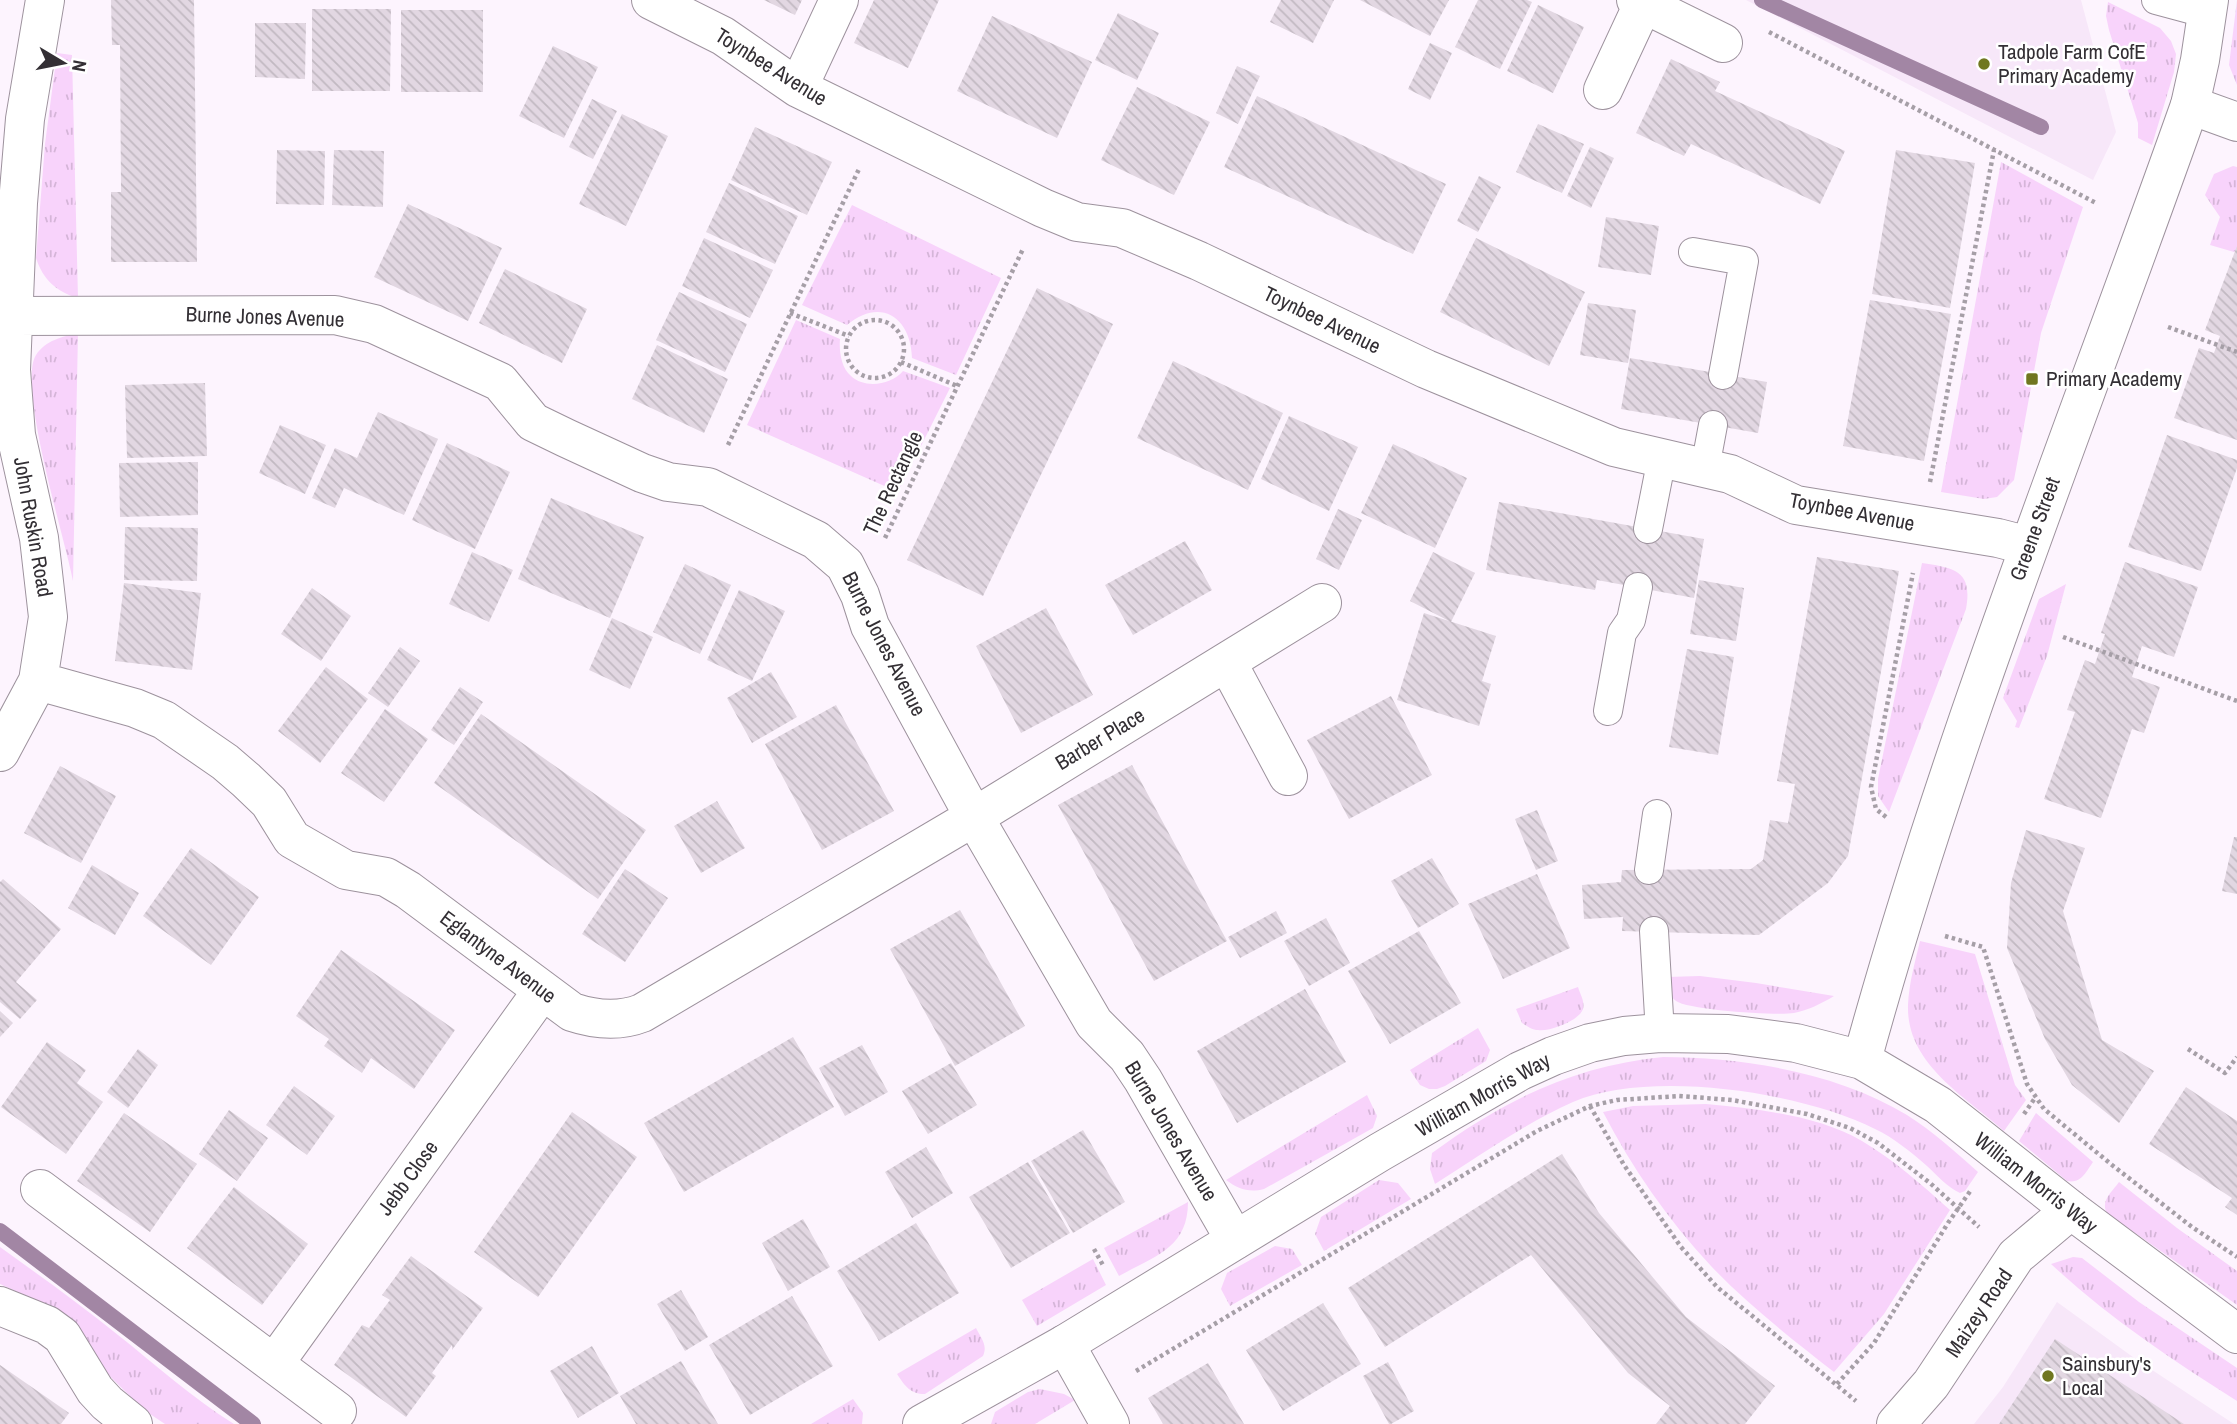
<svg xmlns="http://www.w3.org/2000/svg" width="2237" height="1424" font-family="'Archivo Narrow',sans-serif">
	<style>
		.built { fill: #f7e7f9 }
		.grass { fill: url(#grass-tufts) }
		.lines { fill: none; stroke-linecap: round; stroke-linejoin: round }
		.stream { stroke: #a286a4; stroke-width: 16 }
		.building { fill: url(#building-back-hatch) }
		.lane-casing { stroke: #9d929d; stroke-width: 30 }
		.street-casing { stroke: #9d929d; stroke-width: 40 }
		.secondary-casing { stroke: #9d929d; stroke-width: 40 }
		.path { stroke: #a69fa7; stroke-width: 4.5; stroke-dasharray: 3.5 3.5; stroke-linecap: butt }
		.lane { stroke: #fff; stroke-width: 28 }
		.street { stroke: #fff; stroke-width: 38 }
		.secondary { stroke: #fff; stroke-width: 38 }
		.poi-dot { fill: #707720; stroke: #fff; stroke-width: 2.5 }
		.labels { text-anchor: middle; stroke-width: 5; stroke-linejoin: round; paint-order: stroke }
		.poi-label { font-size: 21px; fill: #332f34; stroke: #fff; text-anchor: start }
		.street-label { font-size: 21px; fill: #332f34; stroke: #fff }
	</style>
	<defs>
		<pattern id="grass-tufts" width="24" height="20" patternUnits="userSpaceOnUse" patternTransform="scale(1.75)"><rect width="24" height="20" fill="#f8d3fb"/><path d="M3 7l-1-3M5 7V3M7 7l1-3M15 17l-1-3M17 17v-4M19 17l1-3" fill="none" stroke="#d5b5d8"/></pattern>
		<pattern id="building-back-hatch" width="6" height="6" patternUnits="userSpaceOnUse" patternTransform="scale(1.75)"><rect width="6" height="6" fill="#e2d7e2"/><path d="M-1 5l2 2M0 0l6 6M5-1l2 2" fill="none" stroke="#c2b9c2"/></pattern>
	</defs>
	<rect width="100%" height="100%" fill="#fdf4fe"/>
	<path class="built" d="M1746,0h335l35,132 -23,48z
		M2057,1302l80,58 97,64h-260l29,-37z"/>
	<path class="grass" d="M2237,0v85l-8,-20z
		M2108,2l52,26 11,13 5,13 -2,18 -22,73 -14,-7v-15l-29,-93 -3,-14z
		M57,53l15,2 6,243c-21,-6 -35,-18 -42,-40l9,-114z
		M2001,162l82,45 -42,126 -27,147 -17,17 -13,2 -43,-7z
		M2233,166l4,1v81l-3,4 -24,-7 10,-28 -15,-22 9,-21z
		M852,205l149,73 -45,97 -44,-17c-1,-41 -32,-61 -65,-33l-45,-20z
		M796,320l44,19c-1,12 1,29 11,37 14,13 40,9 52,-5l47,17 -52,104 -151,-67z
		M78,333l-5,248c-8,-42 -56,-196 -37,-226 10,-15 26,-18 42,-22z
		M1922,563c32,5 51,7 44,46l-77,203 -11,-16v-17z
		M2066,584l-19,72 -28,72 -4,-1 2,-6 -14,-23 36,-99z
		M1920,941l55,13 40,131 11,15 -22,31c-38,-34 -98,-67 -96,-126 1,-22 7,-43 12,-64z
		M1700,976l56,7 78,13c-13,8 -26,14 -40,17 -16,3 -106,-3 -118,-12 -8,-5 -7,-16 -9,-24z
		M1578,987c2,7 7,14 5,22 -4,12 -34,23 -45,21 -6,0 -11,-4 -16,-7l-6,-14z
		M1478,1028l12,22 -4,11 -41,25 -8,3h-8l-9,-4 -10,-15z
		M1663,1057c80,0 176,16 244,58 25,16 49,37 71,57l-13,19 -5,2c-13,-6 -23,-18 -33,-27 -16,-14 -33,-28 -52,-37 -73,-37 -225,-60 -302,-27 -48,21 -93,54 -138,82l-5,-15 2,-16c72,-53 142,-87 231,-96z
		M1367,1095l10,21 -4,12 -109,61c-15,4 -26,0 -38,-9z
		M1706,1104c51,5 111,11 156,37 32,19 60,44 88,69l-66,104 -50,58c-42,-33 -86,-67 -123,-106 -43,-46 -79,-98 -108,-154l30,-6z
		M2036,1113l57,49c-7,10 -12,22 -26,19l-48,-40z
		M1379,1180l19,3 13,16 -87,52 -9,-17 6,-17z
		M2119,1182l58,46 60,43v34l-130,-92c-7,-12 5,-21 12,-31z
		M1188,1202c0,46 -33,54 -69,74l-15,-28z
		M1275,1246l17,3 10,16 -72,41 -9,-17 6,-16z
		M0,1247c40,29 80,57 118,88 38,30 74,63 116,89h-69l-21,-14 -113,-112 -31,-14z
		M2073,1257l9,1 57,44 98,66v33c-65,-41 -129,-84 -186,-137z
		M1093,1259l13,26 -69,41 -15,-26z
		M976,1328c5,10 12,17 7,28l-58,38c-15,0 -20,-8 -28,-20z
		M1040,1389l24,5 11,6 -40,24h-44l4,-12 33,-20z
		M853,1399l10,14 -1,11h-51z"/>
	<g class="lines">
		<path class="stream" d="M1762,0l279,127
			M0,1231l253,193"/>
	</g>
	<path class="building" d="M111,0h83l3,262h-86v-70h10l-1,-147h-8z
		M764,0h38l-7,15z
		M874,0h65l-31,68 -54,-25z
		M1281,0h53l-21,43 -43,-21z
		M1360,0h89l-19,36z
		M1478,0h49l5,2 -32,67 -45,-22z
		M1538,5l46,22 -31,66 -46,-22z
		M312,9h79l-1,82h-78z
		M401,10h82v82h-82z
		M1118,13l41,20 -22,47 -42,-20z
		M992,16l100,46 -35,76 -100,-47z
		M255,23h51l-1,56 -50,-2z
		M1430,43l22,10 -22,47 -22,-11z
		M553,46l45,21 -34,71 -45,-22z
		M1671,59l49,23 -5,9 130,60 -25,53 -129,-60 -7,12 -48,-23z
		M1237,66l23,10 -22,48 -22,-11z
		M1137,87l73,35 -36,73 -73,-35z
		M1257,96l189,88 -33,70 -189,-87z
		M592,99l25,12 -24,48 -24,-12z
		M622,114l46,22 -42,90 -47,-22z
		M1538,124l46,20 -22,49 -46,-21z
		M755,127l77,35 -25,53 -76,-35z
		M1590,147l24,11 -23,50 -24,-12z
		M277,150l48,1 -1,54 -48,-1z
		M334,150l50,1 -1,56 -51,-2z
		M1896,150l79,13 -25,145 -78,-14z
		M1479,176l22,11 -23,45 -21,-11z
		M729,183l69,33 -23,48 -69,-32z
		M408,204l94,44 -34,73 -94,-44z
		M1606,217l53,9 -8,49 -53,-8z
		M704,238l69,32 -23,48 -68,-32z
		M1476,238l109,54 -36,74 -109,-54z
		M2237,246v194l-63,-22 25,-70 15,5 6,-17 -15,-6z
		M505,269l82,40 -25,54 -83,-40z
		M1037,288l76,36 -130,272 -76,-36z
		M679,292l68,32 -22,48 -69,-32z
		M1870,300l81,14 -27,147 -81,-15z
		M1588,303l48,7 -8,53 -48,-8z
		M657,345l71,34 -24,54 -72,-34z
		M1630,358l137,24 -9,51 -137,-24z
		M1173,361l110,52 -35,77 -111,-52z
		M205,383l2,73 -80,2 -2,-73z
		M378,412l60,27 -34,76 -60,-27 -9,20 -23,-10 23,-50 22,10z
		M1289,416l69,31 -29,64 -68,-32z
		M280,425l46,20 -21,49 -46,-21z
		M2167,435l70,25v8l-36,103 -73,-24z
		M447,443l63,29 -35,77 -63,-29z
		M1393,444l74,34 -32,70 -74,-35z
		M198,462v53l-78,2 -1,-54z
		M551,498l93,39 -34,81 -92,-39z
		M1499,502l205,37 -10,59 -97,-18 -2,10 -109,-20z
		M1338,509l24,11 -23,50 -23,-11z
		M125,527l73,1 -1,53 -73,-1z
		M1185,541l27,49 -79,45 -28,-50z
		M472,552l41,18 -24,52 -40,-18z
		M1433,552l42,21 -24,49 -41,-21z
		M1817,557l82,14 -51,285 -20,27 -69,52 -137,-4 1,-14 -39,2 -2,-34 39,-3 1,-12 129,-1 12,-9 7,-40 18,3 7,-39 -18,-3z
		M2125,562l73,25 -24,70 -32,-11 -10,31 28,10 -16,46 -12,-4 -31,89 -57,-19 31,-87 -8,-2 18,-50 10,4 10,-30 -4,-1z
		M685,564l46,21 -31,69 -47,-22z
		M1699,580l45,8 -8,53 -46,-7z
		M124,583l77,10 -9,77 -77,-9z
		M312,588l39,28 -30,45 -40,-27z
		M739,590l46,21 -33,70 -45,-21z
		M1046,608l47,87 -72,38 -45,-87z
		M1424,613l72,23 -14,45 9,3 -12,42 -82,-26z
		M612,618l41,19 -23,52 -41,-19z
		M400,647l20,14 -32,46 -20,-14z
		M1687,649l47,8 -16,98 -49,-8z
		M326,667l42,32 -48,64 -42,-32z
		M771,672l26,45 -45,26 -25,-45z
		M460,687l23,15 -29,43 -23,-15z
		M1391,696l41,79 -83,44 -42,-79z
		M836,705l58,106 -72,39 -57,-106z
		M385,709l43,30 -44,63 -43,-29z
		M481,714l165,116 -48,69 -164,-116z
		M1132,765l95,176 -73,40 -96,-176z
		M60,766l56,30 -35,67 -57,-30z
		M717,801l28,47 -44,25 -27,-47z
		M1537,810l21,51 -22,9 -21,-51z
		M2026,830l59,18 -22,63 39,129 52,31 -35,52 -47,-38 -27,-46 -38,-91 4,-65z
		M2234,837h3v57l-15,-3z
		M191,848l68,49 -48,68 -68,-49z
		M1432,858l27,46 -41,24 -27,-47z
		M92,865l47,28 -24,42 -47,-27z
		M625,869l43,29 -43,64 -43,-28z
		M1537,874l33,74 -67,31 -35,-75z
		M3,879l58,50 -45,53 21,18 -17,19 -20,-17v-120z
		M960,910l65,116 -70,40 -65,-117z
		M1276,911l11,22 -47,25 -12,-21z
		M1326,918l24,45 -41,23 -25,-45z
		M1419,931l42,72 -71,41 -42,-73z
		M341,950l114,80 -41,59 -43,-31 -9,15 -38,-27 5,-7 -33,-23z
		M1305,989l41,73 -109,61 -40,-72z
		M0,1011l13,12 -13,14z
		M793,1037l41,70 -150,85 -40,-69z
		M47,1042l39,28 -9,13 26,19 -37,52 -65,-47z
		M862,1045l26,47 -43,24 -26,-48z
		M138,1049l20,16 -30,43 -21,-16z
		M951,1063l26,42 -49,29 -26,-43z
		M294,1086l41,30 -28,39 -41,-30z
		M2186,1087l51,34v94l-12,-8 7,-9 -83,-54z
		M229,1110l39,28 -31,43 -38,-27z
		M572,1112l65,45 -99,140 -64,-45z
		M124,1113l73,51 -47,68 -73,-51z
		M1083,1130l42,72 -52,31 -42,-72z
		M926,1147l27,46 -41,25 -27,-46z
		M1562,1154l37,59 87,104 89,69 -30,38h-89l14,-18 -42,-33 -97,-118 -146,92 -37,-59z
		M1028,1162l42,71 -59,35 -42,-71z
		M234,1187l74,57 -46,61 -75,-57z
		M803,1219l27,48 -42,24 -26,-48z
		M916,1223l43,70 -80,48 -42,-70z
		M411,1256l72,52 -31,42v-5l-20,28 4,3 -30,41 -72,-52 28,-40 7,3 21,-28 -8,-5z
		M681,1290l27,47 -23,14 -28,-47z
		M792,1296l41,70 -83,49 -41,-70z
		M1323,1303l38,61 -78,47 -37,-61z
		M2055,1339l129,85h-185z
		M592,1346l27,47 -41,25 -28,-47z
		M681,1361l37,63h-82l-16,-28z
		M1388,1362l26,49 -23,13h-2l-26,-48z
		M1208,1363l36,61h-81l-15,-26z
		M0,1365l69,48 -8,11h-61z"/>
	<g class="lines">
		<defs>
			<path id="lane" d="M2156,0l52,14
				M1693,252l51,9 -21,114
				M1705,468l8,-43
				M1648,529l14,-71
				M1608,711l14,-78 9,-13 7,-33
				M1649,870l8,-56
				M1654,931l6,102"/>
			<path id="street" d="M651,0l72,36 75,52 245,120 34,14 45,6 77,33 227,108 188,78 116,27 66,31 202,33 31,8
				M1636,0l87,43
				M798,88l41,-88
				M1603,90l40,-86
				M2190,105l47,17
				M12,316l323,-1 39,9 126,58 33,40 33,16 76,35 26,9 40,5 108,53 29,25 15,30 10,31 104,191 120,206 33,33 16,24 92,160
				M1227,662l61,114
				M38,681l97,27 29,12 61,42 21,18 23,22 23,37 54,31 40,7 22,13 164,122c24,8 47,10 70,1l332,-196 348,-214
				M0,752l38,-71 10,-64 -9,-79 -23,-103 -5,-65 7,-167 7,-84 20,-119
				M40,1189l234,175
				M0,1306l47,19 15,11 33,54 12,13 26,21
				M1065,1344l45,80
				M337,1411l-63,-47 268,-373
				M1896,1424l35,-40 85,-128 55,-46"/>
			<path id="secondary" d="M1862,1060c89,-325 216,-638 328,-955l10,-45 9,-60
				M922,1424l143,-80 315,-192 140,-81 33,-15 37,-13 34,-7 36,-3 68,1 68,9 66,17 76,45 133,105 166,124"/>
		</defs>
		<use href="#lane" class="lane-casing"/>
		<use href="#street" class="street-casing"/>
		<use href="#secondary" class="secondary-casing"/>
		<path class="path" d="M1769,32l327,171
			M790,313l59,23
			M846 349a29 29 0 1 1 58 0a29 29 0 1 1-58 0Z
			M2168,327l69,25
			M901,362l56,24
			M728,445l131,-276
			M1930,482l64,-332
			M885,538l138,-289
			M2063,637l174,64
			M1886,817l-10,-8 -5,-22 42,-214
			M1945,936l38,11 44,137 17,25 68,56 80,62 45,30
			M2188,1049l37,24 12,-16
			M1590,1106l34,59 57,82 36,40 139,114
			M2024,1114l11,-16
			M1094,1249l10,18
			M1136,1371l401,-240 53,-25 27,-6 62,-4 53,4 75,14 43,14 28,15 52,40 49,44
			M1837,1384l37,-41 74,-120 23,-33"/>
		<use href="#lane" class="lane"/>
		<use href="#street" class="street"/>
		<use href="#secondary" class="secondary"/>
	</g>
	<g class="poi-dot">
		<circle cx="1984" cy="64" r="7"/>
		<rect x="2025" y="372" width="14" height="14" rx="3.5"/>
		<circle cx="2048" cy="1376" r="7"/>
	</g>
	<g class="labels">
		<g class="poi-label">
			<text x="1998" y="59">Tadpole Farm CofE<tspan x="1998" dy="24">Primary Academy</tspan></text>
			<text x="2046" y="386">Primary Academy</text>
			<text x="2062" y="1371">Sainsbury's<tspan x="2062" dy="24">Local</tspan></text>
		</g>
		<g class="street-label">
			<text transform="translate(771 67) rotate(32)" y="7">Toynbee Avenue</text>
			<text transform="translate(265 317) rotate(2)" y="7">Burne Jones Avenue</text>
			<text transform="translate(1322 320) rotate(26)" y="7">Toynbee Avenue</text>
			<text transform="translate(893 483) rotate(-65)" y="7">The Rectangle</text>
			<text transform="translate(1852 512) rotate(11)" y="7">Toynbee Avenue</text>
			<text transform="translate(33 527) rotate(80)" y="7">John Ruskin Road</text>
			<text transform="translate(2035 529) rotate(-70)" y="7">Greene Street</text>
			<text transform="translate(884 644) rotate(63)" y="7">Burne Jones Avenue</text>
			<text transform="translate(1100 739) rotate(-31)" y="7">Barber Place</text>
			<text transform="translate(498 957) rotate(37)" y="7">Eglantyne Avenue</text>
			<text transform="translate(1483 1095) rotate(-29)" y="7">William Morris Way</text>
			<text transform="translate(1171 1131) rotate(59)" y="7">Burne Jones Avenue</text>
			<text transform="translate(408 1178) rotate(-54)" y="7">Jebb Close</text>
			<text transform="translate(2036 1183) rotate(38)" y="7">William Morris Way</text>
			<text transform="translate(1979 1313) rotate(-56)" y="7">Maizey Road</text>
		</g>
	</g>
	<g transform="translate(63 63) rotate(100)" stroke="#ffffff" stroke-width="5" paint-order="stroke">
	<path d="M0-5L12 26L0 18L-12 26Z" fill="#332f34"/>
	<text y="-10" font-size="19" font-weight="bold" text-anchor="middle" fill="#332f34">N</text>
	</g>
</svg>
